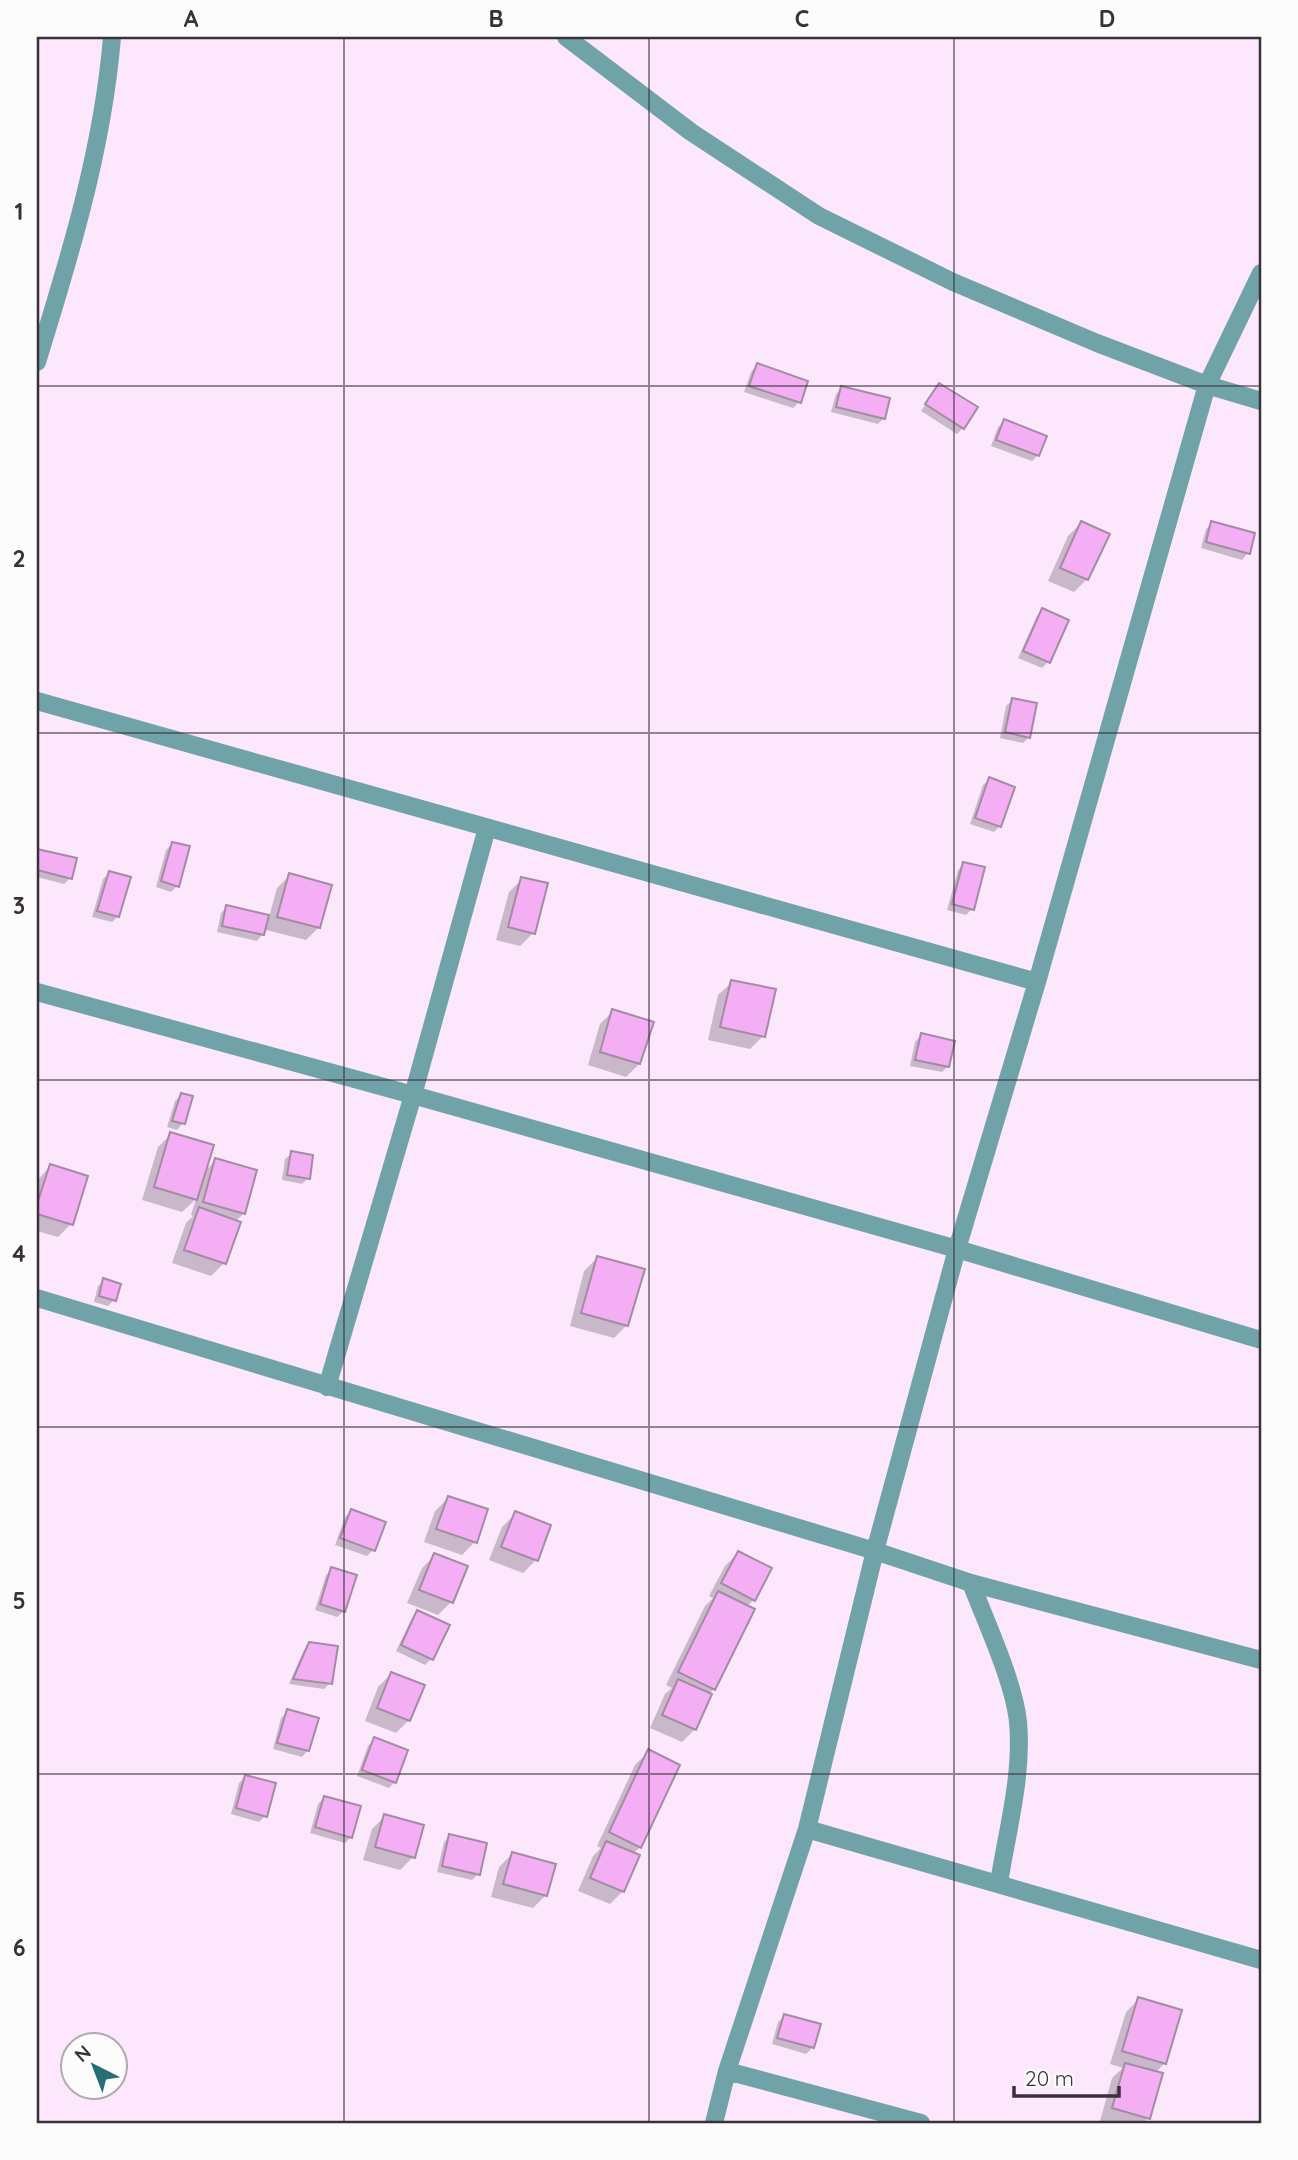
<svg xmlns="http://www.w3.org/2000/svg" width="1298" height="2160" font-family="Quicksand,sans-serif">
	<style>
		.shadow { fill: #0003 }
		.building { fill: #f3aef4; stroke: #a48ba4; stroke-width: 2 }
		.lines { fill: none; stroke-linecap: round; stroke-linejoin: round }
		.minor { stroke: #70a3a7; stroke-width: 18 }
		.grid { fill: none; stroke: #3a303a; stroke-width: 2; stroke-opacity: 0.55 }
		.neatline { fill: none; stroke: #3a303a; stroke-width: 2.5 }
		.grid-label { font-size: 23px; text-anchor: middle; font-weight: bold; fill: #3a303a }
	</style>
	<rect width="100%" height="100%" fill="#fce7fc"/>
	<path class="shadow" d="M757,365l42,37 -6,6 -49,-16 7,-20z
		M939,385l24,43 -6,6 -36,-23z
		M842,388l42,30 -6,6 -47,-12 5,-18z
		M1004,421l34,34 -6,6 -41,-15 7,-19z
		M1081,523l26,11 -20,45 -13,13 -26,-11 20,-45z
		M1212,523l36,30 -6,7 -41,-12 5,-19z
		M1043,610l5,52 -6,6 -24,-10 19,-42z
		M1013,700l16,37 -6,6 -23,-5 6,-32z
		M990,779l10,47 -6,6 -24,-8 13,-39z
		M172,844l5,42 -6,6 -15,-5 10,-37z
		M37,851l38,8 -5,19 -6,6 -27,-7z
		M964,864l8,45 -6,6 -19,-5 11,-40z
		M109,873l9,43 -6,6 -20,-5 11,-38z
		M290,875l29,52 -13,13 -40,-10 -9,11 -40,-9 4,-19 6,-6 42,10 8,-29z
		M522,879l11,54 -13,13 -24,-6 13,-48z
		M732,982l31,54 -13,13 -42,-9 10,-45z
		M613,1011l26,53 -13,13 -38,-12 12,-41z
		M921,1035l27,31 -6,6 -32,-6 5,-24z
		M181,1095l2,28 -6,7 -10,-3 8,-26z
		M171,1134l32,39 13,-13 28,53 -9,9 -11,41 -13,13 -39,-13 14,-40 7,-7 -2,-1 5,-16 -14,13 -40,-12 16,-53z
		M292,1153l16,25 -6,6 -20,-4 3,-21z
		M50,1166l21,58 -13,13 -21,-6v-50z
		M597,1258l30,67 -13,13 -44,-12 14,-55z
		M104,1280l10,20 -6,6 -14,-4 4,-16z
		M448,1498l27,44 -13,13 -38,-13 11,-31z
		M351,1511l32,12 -10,27 -6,6 -32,-11 10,-28z
		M515,1514l21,46 -13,13 -34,-13 13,-33z
		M738,1553l16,47 -8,7 -32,82 -5,5 -14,35 -13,13 -32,-14 15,-34 7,-6 -6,-3 39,-79 8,-8 -4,-2 16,-30z
		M435,1555l16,47 -13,13 -31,-12 15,-35z
		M332,1569l12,42 -7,6 -22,-7 11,-35z
		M418,1612l13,47 -6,6 -29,-14 16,-33z
		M310,1644l20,39 -6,6 -35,-5 15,-34z
		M391,1674l18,46 -13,13 -31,-12 13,-34z
		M288,1711l20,39 -6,7 -29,-8 8,-31z
		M374,1739l21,43 -6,6 -32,-12 11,-30z
		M648,1752l-8,95 -7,7 -10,37 -13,13 -32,-13 15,-35 8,-8 -4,-2 38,-81z
		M245,1777l20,39 -6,6 -28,-8 8,-31z
		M324,1798l27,39 -6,6 -35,-10 8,-29z
		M385,1816l28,41 -13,13 -37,-10 9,-31z
		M450,1836l28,38 -6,6 -35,-8 7,-30z
		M512,1854l34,41 -13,13 -42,-11 8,-30z
		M1139,1999l26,64 -10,10 -7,45 -5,5h-34l-9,-2 12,-43 11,-10 -13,-4 16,-52z
		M785,2016l34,10 -7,22 -6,6 -34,-10 6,-22z"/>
	<path class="building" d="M757,363l51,18 -7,22 -52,-17z
		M939,383l39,24 -14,22 -39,-25z
		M841,386l49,12 -5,21 -49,-12z
		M1004,419l43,17 -8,20 -43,-16z
		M1081,521l29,13 -22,46 -28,-12z
		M1211,521l44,12 -5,21 -44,-12z
		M1042,608l27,12 -19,43 -27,-12z
		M1012,698l25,5 -7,35 -25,-6z
		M989,777l26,10 -14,40 -26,-9z
		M172,842l18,4 -11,41 -18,-6z
		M37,849l40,9 -5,21 -35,-9z
		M963,862l22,5 -11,43 -22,-6z
		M109,871l22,6 -12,40 -22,-6z
		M289,873l43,12 -12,43 -43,-11z
		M521,877l27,6 -13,51 -27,-7z
		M226,905l43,10 -5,20 -42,-9z
		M731,980l45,9 -11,48 -45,-10z
		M612,1009l42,13 -14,42 -40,-12z
		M921,1033l34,8 -6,26 -34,-7z
		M181,1093l12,3 -8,28 -13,-3z
		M170,1132l44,13 -17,55 -43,-13z
		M291,1151l22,4 -3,24 -23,-4z
		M215,1158l42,12 -12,44 -42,-12z
		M50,1164l38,12 -15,49 -36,-11v-10z
		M199,1207l42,15 -15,42 -42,-14z
		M597,1256l48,13 -17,57 -47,-13z
		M103,1278l18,6 -5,17 -17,-5z
		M448,1496l40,13 -11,34 -41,-14z
		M351,1509l35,13 -11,29 -35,-13z
		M515,1511l36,14 -13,36 -37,-14z
		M738,1551l34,17 -17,33 -34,-18z
		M434,1553l34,13 -15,37 -34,-13z
		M331,1567l26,8 -12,37 -25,-8z
		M718,1591l37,18 -40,81 -37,-18z
		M417,1610l33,15 -17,35 -32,-15z
		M309,1642l29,4 -6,38 -39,-5z
		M391,1672l34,13 -15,36 -33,-13z
		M678,1679l34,15 -16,36 -34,-15z
		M287,1709l32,9 -10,33 -32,-8z
		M374,1737l34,13 -12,33 -34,-13z
		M648,1749l32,16 -39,83 -32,-16z
		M245,1775l31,8 -9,34 -31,-9z
		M324,1796l37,10 -9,32 -37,-11z
		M384,1814l40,11 -9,33 -40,-11z
		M449,1834l38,9 -7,32 -38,-9z
		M606,1841l34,14 -16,37 -34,-14z
		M512,1852l44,12 -9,32 -44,-12z
		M1138,1997l44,13 -16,54 -44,-13z
		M784,2014l37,10 -7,24 -37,-10z
		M1125,2063l38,10 -13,46 -38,-11z"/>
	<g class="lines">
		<path class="minor" d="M566,37l125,95 128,84 134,66 144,61 110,42 54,16
			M37,362c33,-106 66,-214 75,-325
			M37,701l1000,281
			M37,992l376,103 544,154 304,91
			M37,1298l838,253 96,32 290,77
			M327,1387l86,-292 74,-267
			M971,1583c15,39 43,99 47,139 5,53 -11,109 -19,161
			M807,1829l454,131
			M727,2071l194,52
			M714,2123l13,-52 80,-242 68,-278 82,-302 80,-267 170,-597 54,-112"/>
	</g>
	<path class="grid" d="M344,37v2086M649,37v2086M954,37v2086M37,386h1224M37,733h1224M37,1080h1224M37,1427h1224M37,1774h1224"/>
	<rect width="1298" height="2160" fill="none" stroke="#fcfcfc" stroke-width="77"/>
	<g transform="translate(94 2066) rotate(318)"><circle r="33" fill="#fcfcfc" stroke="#aeaaae" stroke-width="2"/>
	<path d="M0-5L12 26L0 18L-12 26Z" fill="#257075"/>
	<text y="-10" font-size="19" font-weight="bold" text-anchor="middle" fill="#3a303a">N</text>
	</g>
	<path d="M1014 2086v10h105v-10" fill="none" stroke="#3a303a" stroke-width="3.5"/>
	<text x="1025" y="2086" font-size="21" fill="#3a303a" stroke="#fcfcfc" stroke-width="5" paint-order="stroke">20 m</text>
	<rect x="38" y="38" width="1222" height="2084" class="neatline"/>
	<g class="grid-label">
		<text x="191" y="27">A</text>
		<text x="496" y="27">B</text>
		<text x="802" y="27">C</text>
		<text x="1107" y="27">D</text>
		<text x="19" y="220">1</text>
		<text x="19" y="567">2</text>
		<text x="19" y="914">3</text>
		<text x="19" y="1262">4</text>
		<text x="19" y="1609">5</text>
		<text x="19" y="1956">6</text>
	</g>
</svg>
